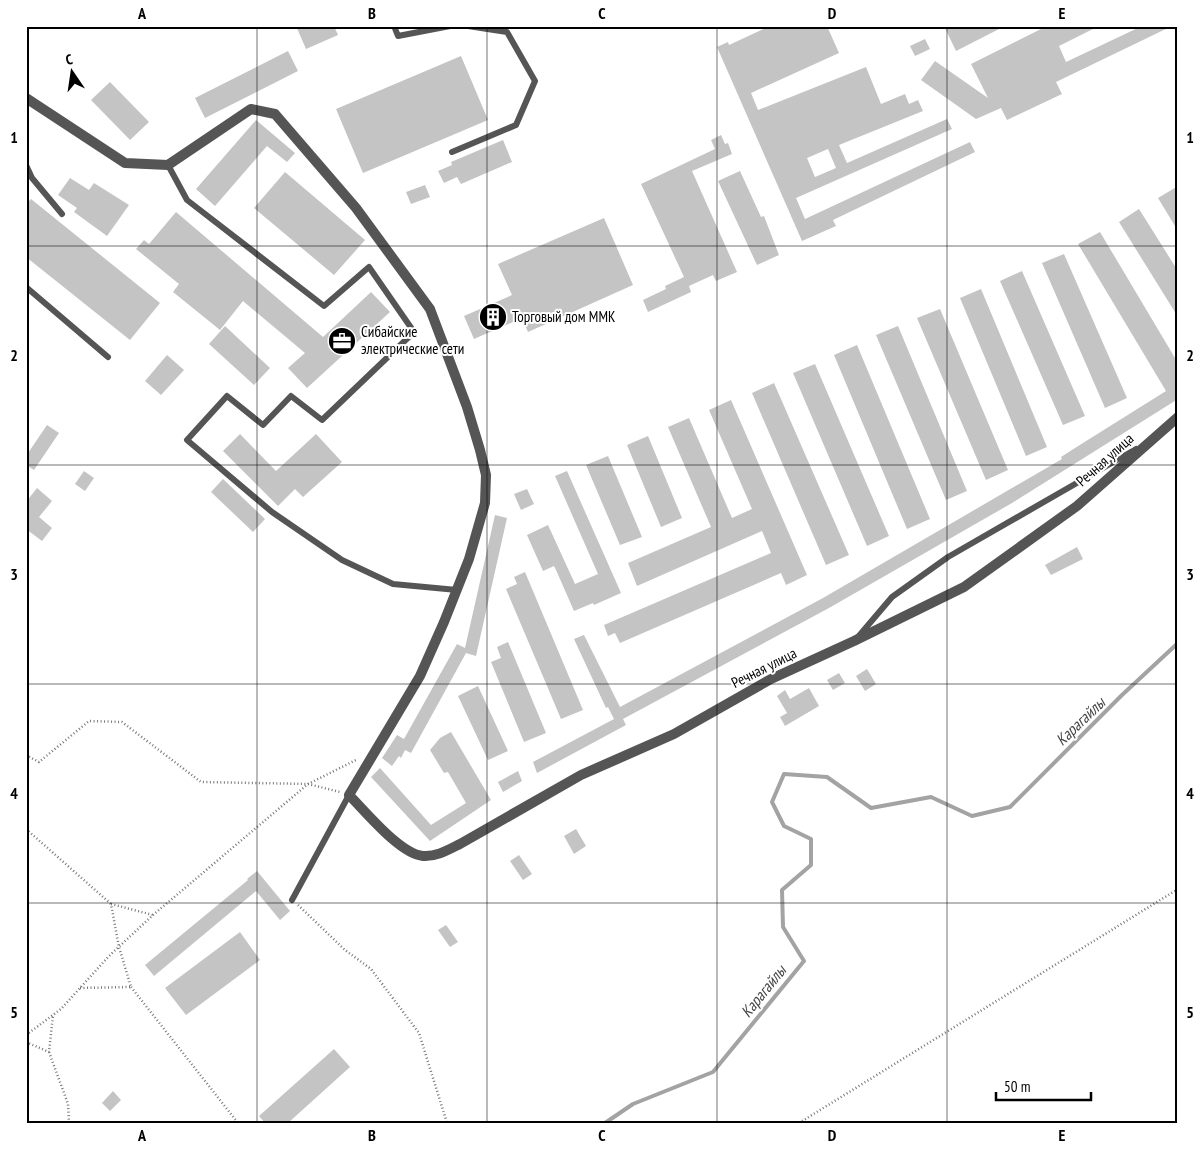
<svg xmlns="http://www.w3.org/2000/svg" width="1204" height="1149" font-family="'PT Sans Narrow',sans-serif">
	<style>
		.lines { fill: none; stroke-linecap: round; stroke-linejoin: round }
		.stream { stroke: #a3a3a3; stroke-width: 4 }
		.building { fill: #c4c4c4; fill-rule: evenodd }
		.path { stroke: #777; stroke-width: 2.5; stroke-dasharray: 1 2.5; stroke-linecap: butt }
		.service { stroke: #555; stroke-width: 6 }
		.minor { stroke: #555; stroke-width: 10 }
		.grid { fill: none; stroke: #000; stroke-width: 1; stroke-opacity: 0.55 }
		.labels { text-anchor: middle; stroke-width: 4; stroke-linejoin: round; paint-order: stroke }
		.poi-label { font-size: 15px; fill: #000; stroke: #fff; text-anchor: start }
		.street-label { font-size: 15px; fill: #000; stroke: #fff }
		.water-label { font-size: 16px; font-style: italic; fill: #444; stroke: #fff }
		.neatline { fill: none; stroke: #000; stroke-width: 2 }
		.grid-label { font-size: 16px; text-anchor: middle; font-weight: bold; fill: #000 }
	</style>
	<rect width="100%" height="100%" fill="#fff"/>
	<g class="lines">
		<path class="stream" d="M605,1123l28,-19 80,-32 91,-111 -21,-34 -1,-37 29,-25v-26l-27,-13 -12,-24 12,-28 43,3 44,31 60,-11 41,19 38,-9 112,-112 56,-52"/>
	</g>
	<path class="building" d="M296,26h38l4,9 -32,14z
		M770,26h57l12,27 -88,40 7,17 108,-43 15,37 24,-10 4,10 9,-4 5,11 -84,34 8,18 100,-44 5,10 -156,69 9,21 165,-77 5,10 -142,68 3,6 -34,15 -85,-194 11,-5 1,3zM828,149l8,19 -21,9 -8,-19z
		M944,26h61l-49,25z
		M1047,26h52l-40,20 7,16 76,-36h30l-116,56 6,12 -55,26 -6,-12 -25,11 -55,-39 14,-19 53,37 -17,-34z
		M925,39l5,10 -15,7 -5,-10z
		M288,51l10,20 -93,47 -10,-20z
		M461,56l27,64 -125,53 -27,-64z
		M110,82l39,40 -19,18 -39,-40z
		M256,120l39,33 -8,9 -20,-16 -52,60 -19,-17z
		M721,135l4,9 3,-1 4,11 -40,17 45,101 -21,9 -3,-6 -24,11 2,6 -43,20 -5,-12 23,-11 -1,-3 19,-9 -43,-93 74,-35 -4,-9z
		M503,140l9,22 -51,22 -4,-7 -13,6 -6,-12 14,-6 -1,-3z
		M740,171l21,46 3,-1 15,39 -22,10 -39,-84z
		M285,172l80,68 -31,35 -80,-67z
		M70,178l19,12 5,-7 35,22 -22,31 -33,-24 3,-4 -19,-13z
		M425,185l5,12 -19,7 -5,-12z
		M1178,186v45l-20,-33z
		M31,199l129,104 -30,37 -104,-83v-53z
		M1139,209l39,62v46l-59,-95z
		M176,212l147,125 48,-45 19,20 -83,76 -19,-20 17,-15 -62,-52 -23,29 -47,-38 6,-8 -43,-35 8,-9 5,4z
		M604,218l29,67 -105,47 -6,-14 -48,21 -10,-23 48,-21 -14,-31z
		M1100,232l78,131v36l-166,104 -183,105 -206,111 3,6 -89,48 -4,-11 81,-43 -6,-12 -2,1 -32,-69 10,-4 36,72 203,-109 239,-139 -1,-2 14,-9 91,-57 -88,-147z
		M1064,254l63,144 -22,10 -63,-145z
		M1022,271l63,145 -22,9 -63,-144z
		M981,289l66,158 -21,9 -66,-158z
		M940,309l68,161 -22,10 -69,-162z
		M225,326l45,42 -16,17 -45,-41z
		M898,326l69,165 -21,9 -70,-165z
		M857,345l73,174 -23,10 -73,-174z
		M167,355l17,15 -23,25 -16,-14z
		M815,364l74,172 -22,10 -74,-173z
		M774,383l75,172 -23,10 -74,-172z
		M731,400l76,175 -21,10 -5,-12 -161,70 -5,-10 -7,3 -4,-11 167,-72 -9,-22 -125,55 -9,-23 83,-36 -43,-100 21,-9 43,100 20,-9 -43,-99z
		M47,425l12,8 -25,37 -8,-5v-9z
		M240,434l36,37 40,-37 26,28 -39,35 -8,-8 -17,17 -55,-55z
		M648,436l34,82 -21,9 -34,-82z
		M608,456l34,81 -22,8 -34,-80z
		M84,471l10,7 -9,13 -10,-7z
		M567,471l54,122 -27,12 -1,-2 -19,8 -18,-41 -2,-4 -11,5 -16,-36 21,-10 27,59 23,-10 -43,-98z
		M223,479l42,40 -12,13 -42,-40z
		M37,488l15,13 -13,16 13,11 -10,13 -16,-12v-27z
		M527,489l7,15 -13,6 -7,-16z
		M495,515l12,3 -31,138 -10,-3 -55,100 -6,-3 -4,8 -2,-2 -7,10 -10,-8 15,-23 7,4 53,-95 8,4z
		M1077,547l6,12 -32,16 -6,-10z
		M525,572l58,138 -22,9 -55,-130 11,-5 -3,-7z
		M508,642l38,91 -22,9 -33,-80 10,-4 -4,-11z
		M867,669l9,15 -11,7 -9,-15z
		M839,673l6,10 -12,7 -6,-10z
		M478,686l30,65 -20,9 -30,-64z
		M809,688l10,18 -34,20 -5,-9 7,-4 -10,-17 8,-6 5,9z
		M451,732l40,68 -61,41 -59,-64 9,-9 51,57 35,-22 -18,-31 -4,1 -14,-23 10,-12z
		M518,771l4,10 -19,11 -5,-10z
		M576,829l10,17 -12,8 -10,-18z
		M519,855l13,19 -9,6 -13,-19z
		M257,871l33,40 -10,9 -24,-29 -102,85 -9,-11 103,-85 -1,-1z
		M446,925l12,17 -8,5 -12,-17z
		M240,932l20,28 -74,55 -21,-27z
		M334,1049l16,18 -62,56h-23l-6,-7z
		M113,1091l8,9 -11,11 -8,-8z"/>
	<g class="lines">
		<path class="path" d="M26,755l13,7 50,-41 33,1 79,60 107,2 32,8
			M26,829l85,75
			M298,905l47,45 26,19 48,64 28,90
			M131,987l107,136
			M80,988l51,-1 -12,-40 -8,-43 42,11
			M26,1035l35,-26 48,-53 44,-41 155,-131 48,-24
			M26,1042l23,10 4,-37
			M49,1052l19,52 1,19
			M799,1123l379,-234"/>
		<path class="service" d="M394,26l4,10 52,-10
			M452,152l64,-27 19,-44 -28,-49 -39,-6
			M26,165l6,13 30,36
			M168,165l19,35 137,106 45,-39 45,65 -92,88 -31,-24 -28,29 -36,-29 -40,44 85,72 70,48 51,24 64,6
			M26,287l82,70
			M858,637l34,-40 56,-40 188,-108
			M292,900l57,-105"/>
		<path class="minor" d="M26,98l99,65 43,2 83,-56 24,5 81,94 74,101 37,98 13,43 6,25 -1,28 -16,56 -25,63 -24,54 -71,119c17,17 51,59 74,61 13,1 25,-6 37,-12l121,-69 93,-41 97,-55 83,-38 110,-54 113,-81 101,-89"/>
	</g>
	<path class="grid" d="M257,26v1097M487,26v1097M717,26v1097M947,26v1097M26,246h1152M26,465h1152M26,684h1152M26,903h1152"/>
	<defs>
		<symbol id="building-disc" viewBox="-11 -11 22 22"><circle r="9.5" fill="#000" stroke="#fff"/><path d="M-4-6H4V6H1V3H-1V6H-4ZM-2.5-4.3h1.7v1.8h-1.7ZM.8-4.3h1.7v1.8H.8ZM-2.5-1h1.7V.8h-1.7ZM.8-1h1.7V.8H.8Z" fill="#fff"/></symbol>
		<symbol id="office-disc" viewBox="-11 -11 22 22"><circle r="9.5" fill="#000" stroke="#fff"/><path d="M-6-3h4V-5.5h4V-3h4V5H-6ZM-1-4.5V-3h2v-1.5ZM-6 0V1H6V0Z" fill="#fff"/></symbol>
	</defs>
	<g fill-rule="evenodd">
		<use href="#building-disc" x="477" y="301" width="32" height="32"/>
		<use href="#office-disc" x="326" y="325" width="32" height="32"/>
	</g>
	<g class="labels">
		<g class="poi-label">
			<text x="512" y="322">Торговый дом ММК</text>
			<text x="361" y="337">Сибайские<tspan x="361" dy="17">электрические сети</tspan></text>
		</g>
		<g class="street-label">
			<text transform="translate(1105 460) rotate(-42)" y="5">Речная улица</text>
			<text transform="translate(764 668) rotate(-27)" y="5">Речная улица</text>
		</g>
		<g class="water-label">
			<text transform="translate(1080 721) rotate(-44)" y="6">Карагайлы</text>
			<text transform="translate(763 991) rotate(-51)" y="6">Карагайлы</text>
		</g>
	</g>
	<rect width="1204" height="1149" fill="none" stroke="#ffffff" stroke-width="55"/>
	<g transform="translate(72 72) rotate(347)" stroke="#ffffff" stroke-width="4" paint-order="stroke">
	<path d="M0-4L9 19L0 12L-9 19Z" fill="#000000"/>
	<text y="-8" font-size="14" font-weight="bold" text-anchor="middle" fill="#000000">С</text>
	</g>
	<path d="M996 1092v8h95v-8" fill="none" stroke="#000000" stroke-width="2.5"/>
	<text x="1004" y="1092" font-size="15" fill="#000000" stroke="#ffffff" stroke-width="4" paint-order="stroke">50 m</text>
	<rect x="28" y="28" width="1148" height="1094" class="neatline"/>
	<g class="grid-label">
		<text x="142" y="19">A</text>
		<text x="372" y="19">B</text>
		<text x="602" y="19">C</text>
		<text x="832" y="19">D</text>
		<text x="1062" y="19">E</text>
		<text x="14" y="143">1</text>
		<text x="1190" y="143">1</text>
		<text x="14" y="361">2</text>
		<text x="1190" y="361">2</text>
		<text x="14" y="580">3</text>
		<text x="1190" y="580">3</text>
		<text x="14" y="799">4</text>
		<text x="1190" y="799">4</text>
		<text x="14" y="1018">5</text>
		<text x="1190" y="1018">5</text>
		<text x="142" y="1141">A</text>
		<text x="372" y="1141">B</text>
		<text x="602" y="1141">C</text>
		<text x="832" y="1141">D</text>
		<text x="1062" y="1141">E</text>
	</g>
</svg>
